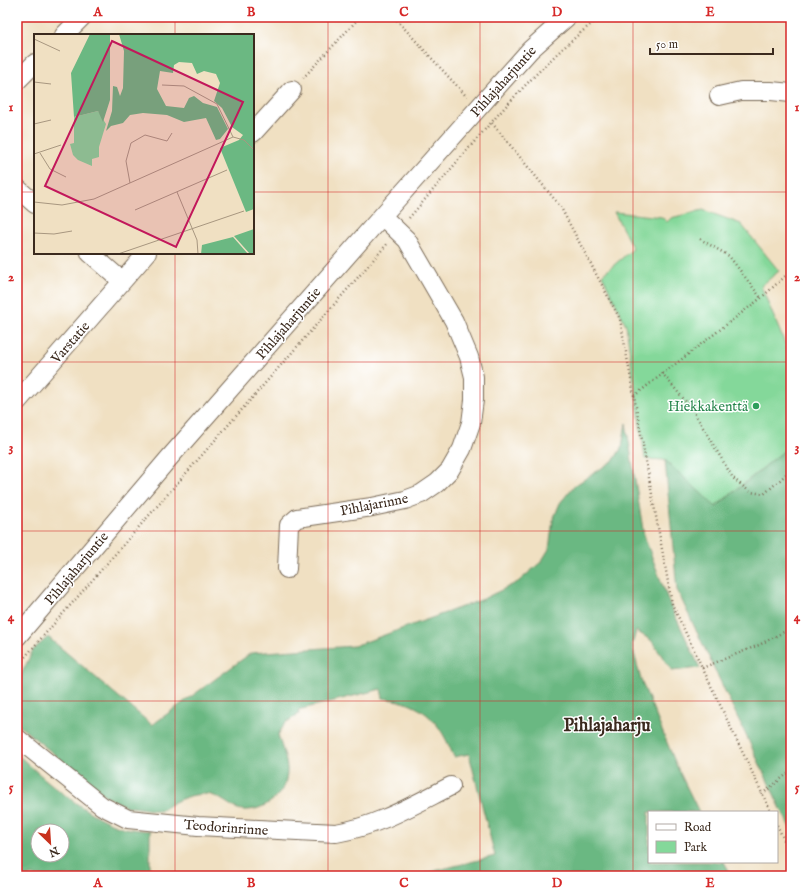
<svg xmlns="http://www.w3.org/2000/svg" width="808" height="893" font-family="'IM FELL English',serif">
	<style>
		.green { fill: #84d89a; stroke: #60815c }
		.forest { fill: #6bb882; stroke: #537150; fill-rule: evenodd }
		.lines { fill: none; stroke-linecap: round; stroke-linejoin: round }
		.minor-casing { stroke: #7a6a57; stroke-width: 20 }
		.path { stroke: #7a6a57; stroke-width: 2.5; stroke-dasharray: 1 3; stroke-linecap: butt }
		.minor { stroke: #fff; stroke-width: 18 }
		.grid { fill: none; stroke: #d62828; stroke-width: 1; stroke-opacity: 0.55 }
		.leisure-dot { fill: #2e9e5b; stroke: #fff; stroke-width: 1.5 }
		.labels { text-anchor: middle; stroke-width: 3; stroke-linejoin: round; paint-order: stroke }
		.street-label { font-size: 14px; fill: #3b2a1e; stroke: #fff }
		.leisure-label { font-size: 14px; fill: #27864d; stroke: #fff; text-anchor: end }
		.district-label { font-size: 18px; font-weight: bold; fill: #3b2a1e; stroke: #fff }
		.inset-road { fill: none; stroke: #a89780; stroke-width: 1 }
		.view { fill: #c2185b; fill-opacity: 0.15; stroke: #c2185b; stroke-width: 2 }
		.inset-edge { fill: none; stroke: #3b2a1e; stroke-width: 2 }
		.neatline { fill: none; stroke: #d62828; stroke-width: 1.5 }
		.grid-label { font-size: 13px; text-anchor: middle; font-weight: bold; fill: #d62828 }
	</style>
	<rect width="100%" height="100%" fill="#fff"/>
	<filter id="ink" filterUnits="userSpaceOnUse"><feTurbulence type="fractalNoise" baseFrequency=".025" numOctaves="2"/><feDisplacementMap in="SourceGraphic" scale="8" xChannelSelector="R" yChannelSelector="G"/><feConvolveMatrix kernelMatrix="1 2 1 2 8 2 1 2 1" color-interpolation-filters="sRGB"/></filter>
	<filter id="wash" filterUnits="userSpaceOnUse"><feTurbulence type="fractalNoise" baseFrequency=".012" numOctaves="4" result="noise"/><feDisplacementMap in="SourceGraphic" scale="16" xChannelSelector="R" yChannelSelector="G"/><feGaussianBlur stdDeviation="0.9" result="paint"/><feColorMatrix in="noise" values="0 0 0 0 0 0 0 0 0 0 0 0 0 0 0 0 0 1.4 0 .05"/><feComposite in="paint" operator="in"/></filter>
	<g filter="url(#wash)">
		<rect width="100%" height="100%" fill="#f0e0c2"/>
		<path class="green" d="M703,210l38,14 38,47 -18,15 30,72v87l-76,62 -50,-47 -20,-1 -19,-134 -24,-50 31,-26 -19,-37 48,5 5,5 4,-4z"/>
		<path class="forest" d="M626,423l18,113 26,69 30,63 -28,3 -21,-31 -15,-9 -4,14 9,35 37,89 21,43h-50v50h75l8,14h-305l-1,-3 69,-17 -26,-102 -15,3c-10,-23 -18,-41 -43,-52 -8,-4 -19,-5 -28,-7l-2,-9 -83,21 1,4 -14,9 -7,12c3,10 8,22 9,33 2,25 -22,44 -45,42 -11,-1 -23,-17 -39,-16 -17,1 -30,8 -43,17l-35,-5 -18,-9 -90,-73v-25l5,-26 11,-23 15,-13 104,88 99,-72 103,-7 127,-46 37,-18 23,-20 8,-13 4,-29 7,-17 14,-17 40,-26 8,-13z
			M791,445v385l-114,-240 -12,-130 51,47z
			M17,754c27,25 73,66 109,74 8,2 16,2 24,3v45h-133zM38,831h24v24h-24z"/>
	</g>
	<g filter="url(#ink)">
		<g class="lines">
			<defs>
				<path id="minor" d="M64,35l18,-18
					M17,81l18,-18
					M719,96l22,-5h30l20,2
					M253,133l39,-43
					M17,188l18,16
					M90,253l32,28
					M17,402l130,-149
					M287,569l2,-44 8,-7 75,-11 33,-7 16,-6 16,-11 13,-13 12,-21 9,-26 3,-23v-23l-5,-20 -15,-36 -47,-81 -25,-24
					M17,637l153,-180 212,-241 148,-166 37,-33
					M17,738l85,68 26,13 70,7 138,7c42,-7 77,-28 115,-47"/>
			</defs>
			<use href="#minor" class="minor-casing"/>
			<path class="path" d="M394,17l73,80
				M303,78l57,-61
				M492,123l68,83 60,113 52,285 99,208
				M409,218c60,-69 119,-145 191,-201
				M700,239l29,17 32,42
				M662,373l30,36 41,69 17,14 14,2 16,-14 11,-11
				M634,396l127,-98 30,-27
				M17,666l371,-423
				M702,668l57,-23 32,-17
				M762,794l29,-23
				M777,825l14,30"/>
			<use href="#minor" class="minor"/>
		</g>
	</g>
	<path class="grid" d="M175,17v18M328,17v859M480,17v859M633,17v859M17,192h18M253,192h538M175,253v623M17,362h774M17,531h774M17,701h774"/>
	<circle class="leisure-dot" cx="756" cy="406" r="4"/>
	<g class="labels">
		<g class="street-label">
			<text transform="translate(503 81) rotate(-48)" y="5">Pihlajaharjuntie</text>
			<text transform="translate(288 323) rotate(-49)" y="5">Pihlajaharjuntie</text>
			<text transform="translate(70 342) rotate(-49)" y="5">Varstatie</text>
			<text transform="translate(374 504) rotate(-11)" y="5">Pihlajarinne</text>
			<text transform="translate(76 568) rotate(-50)" y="5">Pihlajaharjuntie</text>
			<text transform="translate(226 827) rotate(4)" y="5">Teodorinrinne</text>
		</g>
		<g class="leisure-label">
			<text x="748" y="411">Hiekkakenttä</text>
		</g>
		<g class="district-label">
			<text x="607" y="731">Pihlajaharju</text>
		</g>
	</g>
	<g transform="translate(34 34)">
		<rect width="220" height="220" fill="#f0e0c2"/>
		<path d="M64,77l8,13 -7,23v10l-7,2v7l-14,-6 -5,-5 -3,-11 4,-1v-26z" fill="#84d89a"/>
		<path d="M56,0h20v66l-7,22 -5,-11 -24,6 -3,-44zM85,0h135v175l-8,3 -26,-64 19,-8 4,-5 -11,-8 -10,-19 -8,-7 6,-18 -4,-9 -12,-3 -7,3 -5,-11 -13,-1 -5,3 -1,8 -13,-2 -3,18 9,17 18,2 5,-10 5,-2 9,7 14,4 11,22 -8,10 -4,1 -10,-22 -22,4 -17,-7 -24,-2 -13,2 -7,8 -12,3 -5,5 6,-20 1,-25 4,1 3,9 3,-8 1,-37zM220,195v25h-4l-16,-18zM199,203l15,17h-47l1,-9z" fill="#6bb882"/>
		<path class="inset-road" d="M0,5l26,12M0,48l17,2M128,51l22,1 33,18 16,33M0,90l17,-4M199,103l11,3 10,10M6,119l10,16 16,8M0,120l27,-9M96,149l-4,-22 5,-18 14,-8 22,6 5,-8M143,158l20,48 1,14M0,168l28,3 32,-6 139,-62M101,176l92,-40M0,199l20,1 18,-3M84,220l126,-43"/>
		<path class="view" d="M78,7l131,61 -67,145 -131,-61z"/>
		<rect width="220" height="220" class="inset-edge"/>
	</g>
	<rect width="808" height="893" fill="none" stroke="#fff" stroke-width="44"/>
	<rect x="648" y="811" width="130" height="52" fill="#ffffff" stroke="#b1aaa5"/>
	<rect x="656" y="824" width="20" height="6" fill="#ffffff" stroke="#b1aaa5"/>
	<text x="684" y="831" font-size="12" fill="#3b2a1e">Road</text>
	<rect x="656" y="841" width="20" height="12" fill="#84d89a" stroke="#b1aaa5"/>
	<text x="684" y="851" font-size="12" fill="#3b2a1e">Park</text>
	<g transform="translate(50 843) rotate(155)"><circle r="19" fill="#ffffff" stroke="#b1aaa5"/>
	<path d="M0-3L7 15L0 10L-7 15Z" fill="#c8321e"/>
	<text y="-6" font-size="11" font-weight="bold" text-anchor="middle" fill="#3b2a1e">N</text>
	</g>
	<path d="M650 48v6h123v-6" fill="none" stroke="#3b2a1e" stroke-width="2"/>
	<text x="656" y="48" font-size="12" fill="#3b2a1e" stroke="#ffffff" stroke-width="3" paint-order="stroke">50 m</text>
	<rect x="22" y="22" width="764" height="849" class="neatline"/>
	<g class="grid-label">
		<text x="98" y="16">A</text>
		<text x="251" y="16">B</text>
		<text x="404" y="16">C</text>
		<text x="557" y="16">D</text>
		<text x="710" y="16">E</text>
		<text x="11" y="111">1</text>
		<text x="797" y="111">1</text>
		<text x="11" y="281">2</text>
		<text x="797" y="281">2</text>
		<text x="11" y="451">3</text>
		<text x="797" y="451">3</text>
		<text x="11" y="621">4</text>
		<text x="797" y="621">4</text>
		<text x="11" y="791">5</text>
		<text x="797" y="791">5</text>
		<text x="98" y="887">A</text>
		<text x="251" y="887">B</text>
		<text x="404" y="887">C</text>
		<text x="557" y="887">D</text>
		<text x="710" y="887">E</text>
	</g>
</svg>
